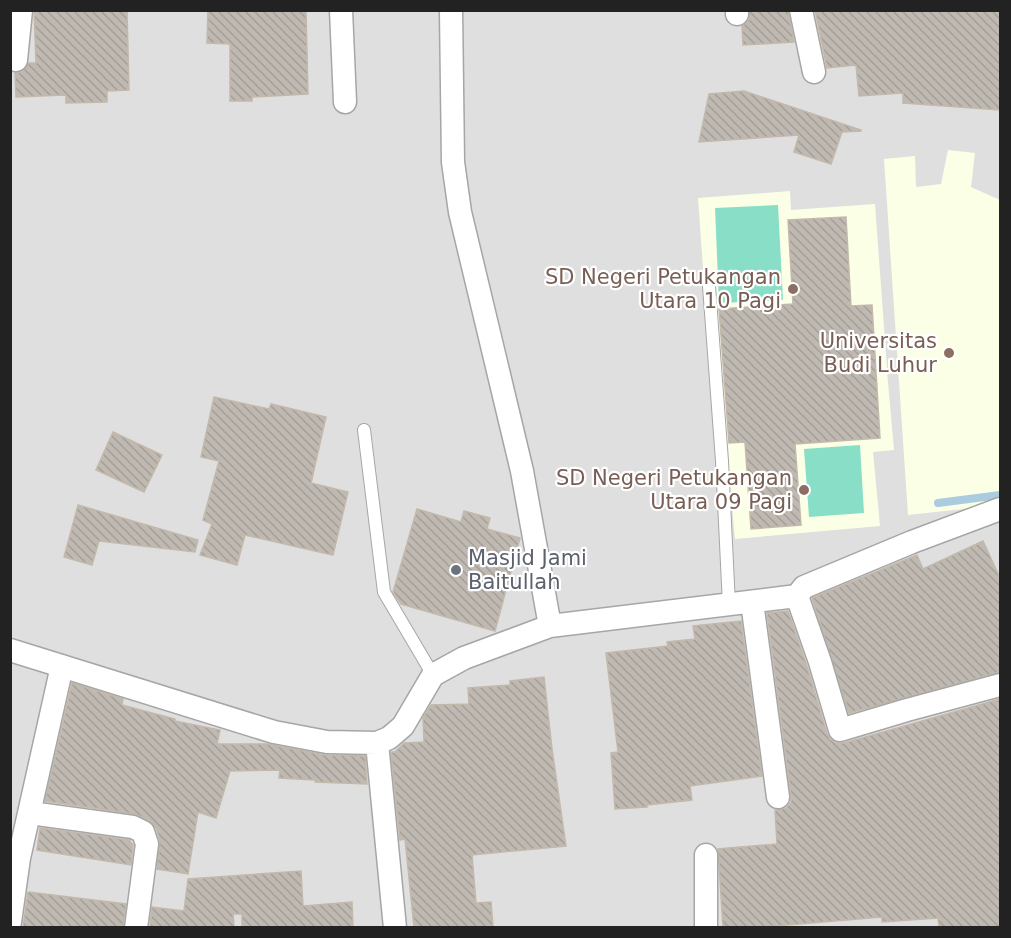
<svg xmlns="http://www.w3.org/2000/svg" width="1011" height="938" font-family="'DejaVu Sans',sans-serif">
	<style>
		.residential { fill: #e0dfdf }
		.education { fill: #fbffe5 }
		.pitch { fill: #89dec8 }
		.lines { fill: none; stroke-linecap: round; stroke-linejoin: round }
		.stream { stroke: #aaccde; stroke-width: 8 }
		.building { fill: url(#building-back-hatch); stroke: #c3b9ab; stroke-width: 1.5 }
		.service-casing { stroke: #a6a6a6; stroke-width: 14 }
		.minor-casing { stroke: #a6a6a6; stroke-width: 25 }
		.service { stroke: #fff; stroke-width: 12 }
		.minor { stroke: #fff; stroke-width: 22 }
		.education-dot { fill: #8d6e63; stroke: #fff; stroke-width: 2 }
		.worship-dot { fill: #6b7280; stroke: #fff; stroke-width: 2 }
		.labels { text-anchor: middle; stroke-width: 4.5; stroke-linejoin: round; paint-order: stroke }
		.education-label { font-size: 21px; fill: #785e54; stroke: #fff; text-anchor: end }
		.worship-label { font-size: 21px; fill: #5b616d; stroke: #fff; text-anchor: start }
	</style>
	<defs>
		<pattern id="building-back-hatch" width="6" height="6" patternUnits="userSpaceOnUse" patternTransform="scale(1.5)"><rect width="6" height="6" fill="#bfb9b2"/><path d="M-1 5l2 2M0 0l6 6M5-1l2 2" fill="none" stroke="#a49f99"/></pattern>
	</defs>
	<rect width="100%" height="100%" fill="#f2f0e9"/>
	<path class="residential" d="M11,11h989v916h-989z"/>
	<path class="education" d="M948,150l27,3 -4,34 29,13v305l-92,10 -24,-356 31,-3 1,31 25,-3z
		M790,191l1,19 84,-6 12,164 -176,13 -13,-183z
		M887,371l7,79 -21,2 7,74 -145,13 -8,-86 -11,1 -6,-67z"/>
	<path class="pitch" d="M778,205l5,95 -64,3 -4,-95z
		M860,445l4,68 -55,4 -5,-68z"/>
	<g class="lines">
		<path class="stream" d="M938,503l62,-8"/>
	</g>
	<path class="building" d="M34,10h93l2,80 -22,1v11l-41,1v-8l-50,2 -1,-24 7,-1 7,-9h7z
		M208,10h98l2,84 -56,3v4h-22v-57l-23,-1z
		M750,10h38l6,32 -51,3 -1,-19 7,-6z
		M815,10h185v100l-97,-7v-10l-44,3 -3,-31 -29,3z
		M744,91l117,39v1l-19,1 -11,32 -37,-12 5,-17 -100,7 10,-48z
		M846,217l5,89 21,-1 8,133 -85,6 6,81 -50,4 -6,-87 -16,1 -10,-134 74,-5 -5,-84z
		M214,397l55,12 2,-5 55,13 -15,66 37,9 -15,63 -88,-20 -8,30 -37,-10 12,-31 -9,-4 16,-59 -18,-4z
		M113,432l49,23 -18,37 -48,-22z
		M78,505l120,35 -3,12 -96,-11 -7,24 -28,-8z
		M417,509l44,13 3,-11 26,7 -3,11 33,9 -25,93 -94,-27 -8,-12z
		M983,541l17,37v94l-151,41 -37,-115 105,-43 6,14z
		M788,611l19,55 20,68 3,5 6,4h8l156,-44v228h-61l-1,-9 -56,4v-5l-118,10h-41l-5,-78 59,-5 -2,-34 11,-2 5,-6v-7l-24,-182z
		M741,621l21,155 -72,10 2,14 -45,5v2l-32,2 -4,-56 7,-1 -12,-99 62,-7 -1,-4 28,-3 -2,-13z
		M544,677l8,72 14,97 -94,9 4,48 15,-1 2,25h-79l-9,-88 -5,1 -9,-88h4l9,-9 20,-1 -1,-24 8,-13 38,-1 -1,-16 42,-3v-4z
		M72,683l51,16 -1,6 53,14v2l45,9 -3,14h50l58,11 40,1 2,28 -52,-2v-2l-36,-2 1,-8 -50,1 -14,47 -18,-6 -10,62 -31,-5 3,-29 -4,-12 -7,-8 -14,-6 -90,-13z
		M40,828l89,12 4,5 -2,20 -94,-15z
		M301,871l2,35 49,-4 1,25h-111v-13h-9l1,13h-84l2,-20 32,4 4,-32z
		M28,892l98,12 -3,23h-100z"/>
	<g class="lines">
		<defs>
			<path id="service" d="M709,286l13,175 7,144
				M364,430l20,162 49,83"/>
			<path id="minor" d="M341,10l4,92
				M451,10l2,152 7,50 62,259 28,155
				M737,10v4
				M801,10l13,62
				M16,60l5,-50
				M797,596l23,66 20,68 67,-20 93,-25
				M752,602l26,195
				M10,650l264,82 53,10 50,1 12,-5 14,-12 30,-51 31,-17 86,-32 247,-30 7,-9 108,-45 88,-33
				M377,743l18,185
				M30,813l103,14 10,5 4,12 -11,84
				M10,922l9,-64 43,-192
				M706,928v-73"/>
		</defs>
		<use href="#service" class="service-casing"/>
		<use href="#minor" class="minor-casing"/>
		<use href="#service" class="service"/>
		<use href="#minor" class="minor"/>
	</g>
	<g class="education-dot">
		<circle cx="793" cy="289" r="6"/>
		<circle cx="949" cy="353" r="6"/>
		<circle cx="804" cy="490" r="6"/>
	</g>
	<circle class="worship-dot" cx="456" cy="570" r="6"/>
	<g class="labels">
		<g class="education-label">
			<text x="781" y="284">SD Negeri Petukangan<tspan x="781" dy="24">Utara 10 Pagi</tspan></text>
			<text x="937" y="348">Universitas<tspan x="937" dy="24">Budi Luhur</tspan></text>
			<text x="792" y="485">SD Negeri Petukangan<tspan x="792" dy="24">Utara 09 Pagi</tspan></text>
		</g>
		<g class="worship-label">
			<text x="468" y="565">Masjid Jami<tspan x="468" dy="24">Baitullah</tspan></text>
		</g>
	</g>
	<rect width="1011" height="938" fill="none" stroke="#222222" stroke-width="24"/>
</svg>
